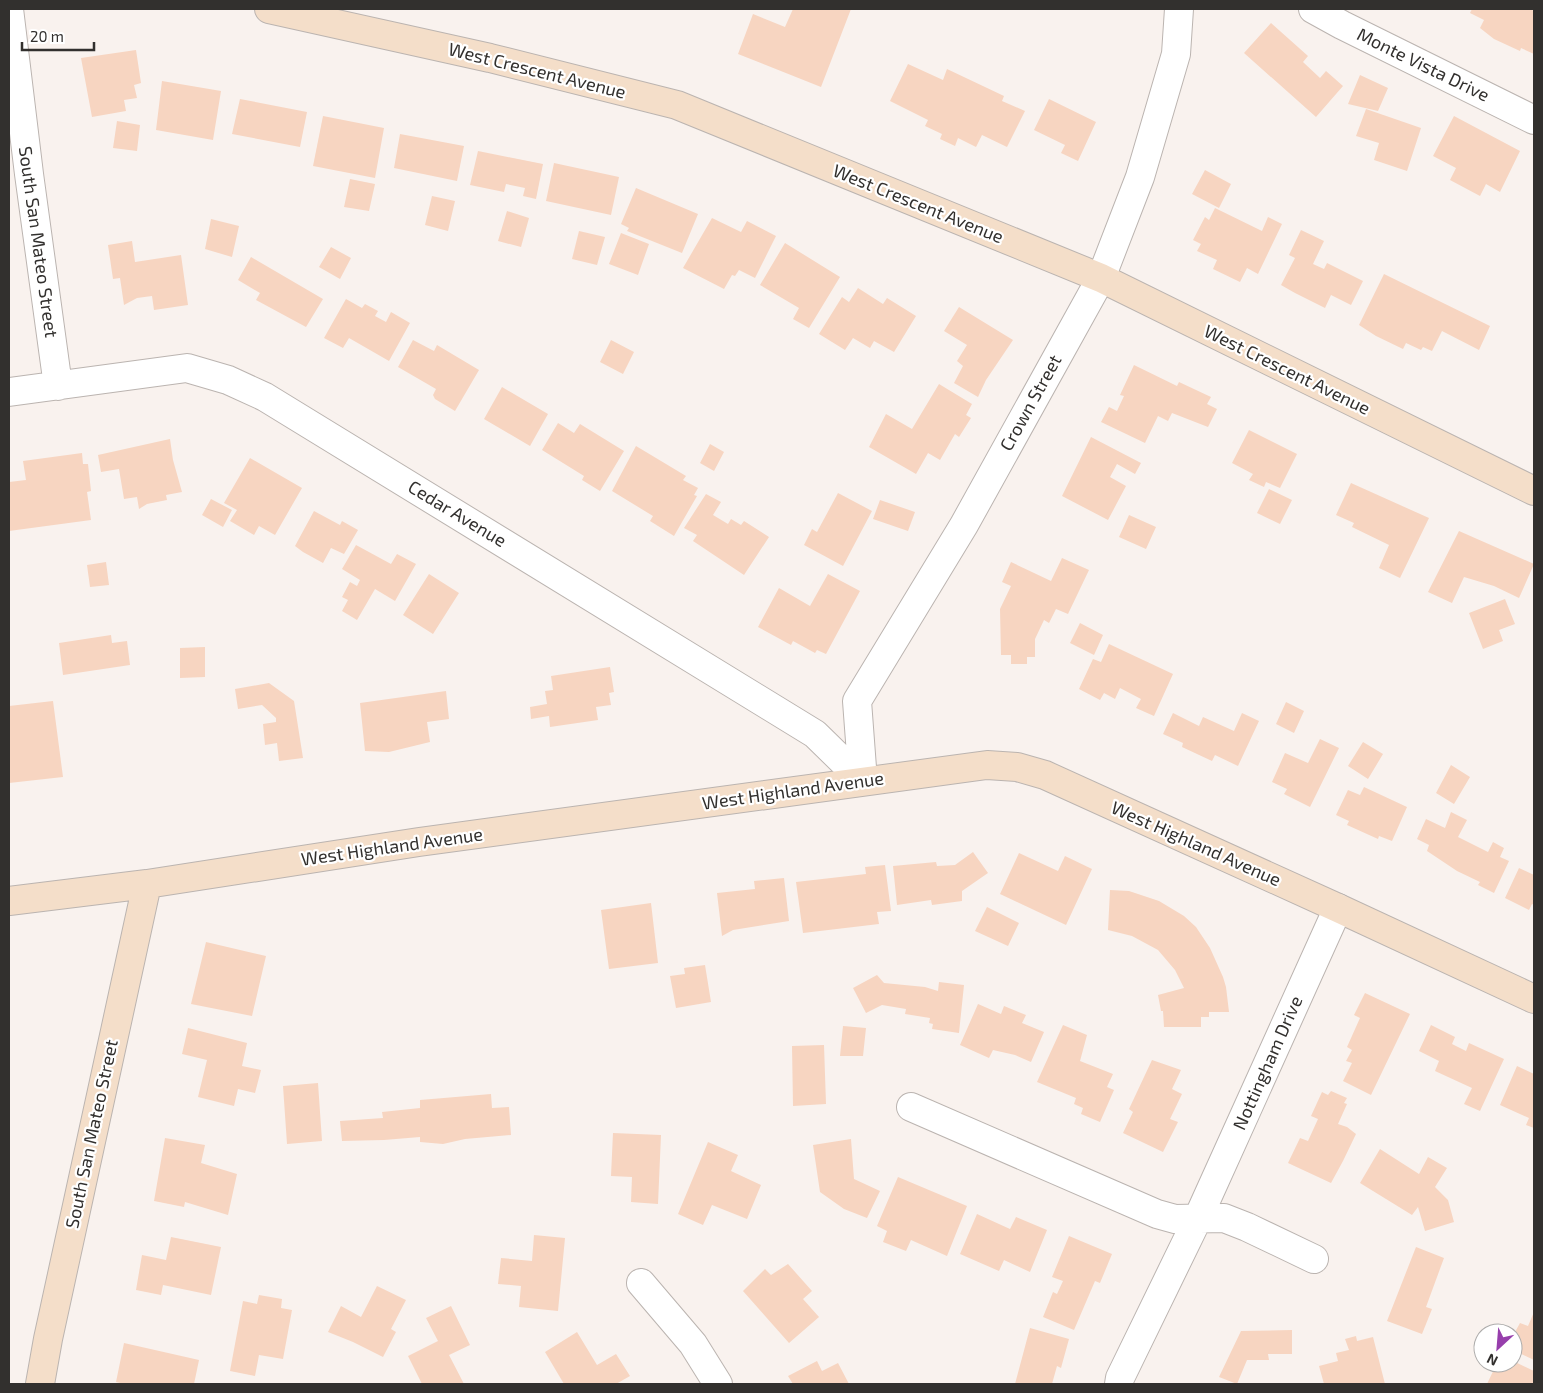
<svg xmlns="http://www.w3.org/2000/svg" width="1543" height="1393" font-family="'Exo 2',sans-serif">
	<style>
		.building { fill: #f7d5c1 }
		.lines { fill: none; stroke-linecap: round; stroke-linejoin: round }
		.street-casing { stroke: #bbb4b0; stroke-width: 30 }
		.secondary-casing { stroke: #bbb4b0; stroke-width: 30 }
		.street { stroke: #fff; stroke-width: 28 }
		.secondary { stroke: #f4dec9; stroke-width: 28 }
		.labels { text-anchor: middle; stroke-width: 4.5; stroke-linejoin: round; paint-order: stroke }
		.street-label { font-size: 18px; fill: #32302e; stroke: #fff }
	</style>
	<rect width="100%" height="100%" fill="#f9f2ee"/>
	<path class="building" d="M793,9h58l-30,78 -83,-33 15,-40 32,13z
		M1472,9h58l4,2v43l-13,-6 -1,3 -26,-12 -14,-11 4,-8 -14,-7z
		M1271,23l37,33 -5,6 17,16 6,-7 17,15 -27,31 -72,-64z
		M136,50l5,33 -7,2 3,13 -13,2 2,11 -34,6 -11,-59z
		M908,64l35,16 4,-11 57,27 -2,5 23,10 -18,36 -25,-12 -6,12 -18,-9 -3,8 -15,-7 2,-5 -17,-8 3,-6 -38,-19z
		M1360,75l28,13 -10,23 -30,-7z
		M162,81l59,10 -8,49 -57,-10z
		M240,99l67,13 -7,35 -68,-13z
		M1049,99l47,23 -18,39 -17,-8 4,-8 -31,-15z
		M1366,109l55,19 -14,43 -33,-11 5,-17 -23,-7z
		M323,116l61,12 -9,50 -62,-12z
		M1454,116l66,35 -20,41 -14,-8 -6,12 -30,-16 6,-12 -23,-12z
		M117,121l23,4 -3,26 -24,-3z
		M400,134l64,12 -7,35 -63,-13z
		M478,151l65,13 -7,35 -13,-3 2,-8 -19,-4 -2,8 -34,-7z
		M554,163l65,14 -8,38 -65,-14z
		M1205,170l26,14 -12,24 -27,-14z
		M350,179l25,5 -6,27 -25,-4z
		M636,188l62,26 -16,39 -55,-22 2,-3 -8,-4z
		M432,196l23,5 -7,30 -23,-6z
		M1215,208l47,23 6,-14 14,7 -24,50 -11,-6 -7,14 -27,-13 4,-9 -20,-9 4,-7 -8,-4 12,-23 4,3z
		M507,211l22,7 -8,29 -23,-6z
		M712,218l29,14 6,-11 29,15 -21,42 -16,-8 -4,6 -3,-1 -8,14 -41,-21z
		M211,219l28,7 -7,31 -27,-8z
		M1301,230l23,11 -11,23 11,5 3,-6 36,18 -12,24 -20,-10 -6,13 -30,-15 -14,-8 14,-27 -6,-3z
		M579,231l26,6 -8,28 -25,-6z
		M621,233l28,11 -11,31 -29,-11z
		M132,241l3,21 46,-7 7,50 -34,5 -2,-14 -15,2 -13,7 -4,-27 -7,1 -5,-34z
		M785,243l55,34 -31,51 -16,-9 6,-11 -39,-23z
		M331,247l20,11 -11,21 -21,-12z
		M251,257l72,42 -17,28 -50,-27 4,-7 -22,-13z
		M1384,274l106,52 -11,24 -37,-19 -10,20 -9,-4 -2,3 -15,-7 -3,6 -27,-13 -17,-11z
		M858,288l25,16 4,-6 29,18 -22,36 -20,-11 -4,7 -17,-10 -8,12 -26,-16 23,-37 7,5z
		M346,299l16,9 3,-4 13,7 -3,5 11,6 5,-10 19,11 -21,38 -40,-23 -6,10 -19,-10z
		M959,307l54,33 -27,40 -8,17 -24,-14 9,-17 -6,-5 10,-16 -23,-14z
		M413,340l21,11 3,-6 42,25 -24,41 -20,-12 -2,-4 3,-6 -38,-22z
		M611,340l23,12 -11,22 -23,-12z
		M1134,365l43,21 2,-4 32,15 -4,7 10,5 -9,18 -36,-14 -4,8 -10,-5 -13,27 -44,-21 8,-15 8,4 7,-15 -4,-1z
		M939,384l33,20 -6,11 5,3 -12,19 -4,-3 -15,26 -12,-7 -12,21 -47,-27 17,-33 26,15z
		M502,387l46,27 -18,32 -46,-27z
		M558,423l16,10 6,-9 44,27 -24,40 -18,-11 2,-4 -42,-26z
		M1249,430l48,24 -17,34 -14,-6 -2,5 -15,-7 4,-6 -21,-11z
		M1091,437l50,26 -6,11 -18,-10 -7,13 16,9 -18,34 -46,-24z
		M170,439l3,21 9,32 -16,3 1,5 -20,4 -8,5 -2,-12 -13,2 -5,-30 -18,3 -3,-17z
		M710,444l14,8 -10,19 -14,-8z
		M636,446l50,30 -3,4 15,8 -4,7 3,1 -23,40 -24,-15 3,-5 -41,-25z
		M82,453l1,11h5l3,27 -4,1 4,28 -82,11v-49l17,-2 -3,-19z
		M250,458l52,30 -27,47 -16,-9 -5,9 -24,-14 7,-11 -13,-7z
		M1351,483l78,35 -29,60 -21,-10 10,-23 -37,-18 2,-4 -18,-8z
		M1269,489l23,11 -12,24 -23,-11z
		M838,493l34,18 -29,55 -39,-21 8,-16 5,3z
		M706,494l15,8 -8,13 15,9 3,-5 10,6 3,-4 25,16 -25,38 -51,-34 4,-6 -13,-7z
		M211,499l21,11 -9,17 -21,-12z
		M880,500l35,12 -7,19 -35,-12z
		M314,511l26,14 2,-4 16,9 -14,24 -13,-6 -8,15 -20,-11 -8,-6z
		M1129,515l27,12 -10,22 -27,-12z
		M1459,531l75,33 -15,34 -25,-12 -30,-9 -12,26 -24,-11z
		M356,545l35,19 6,-10 19,10 -21,37 -20,-12 -18,31 -15,-9 6,-11 -6,-3 8,-15 7,4 3,-6 -18,-11z
		M1062,558l27,12 -21,44 -12,-5 -7,14 -5,-3 -9,19v18h-8v7h-16v-9h-10l-1,-46 11,-23 -9,-4 9,-20 40,19z
		M106,562l3,23 -19,2 -3,-22z
		M429,574l30,19 -26,41 -30,-19z
		M828,574l32,17 -34,63 -9,-4 -2,3 -22,-12 -2,4 -33,-18 21,-39 31,18z
		M1505,599l10,25 -16,6 4,11 -20,8 -14,-36z
		M1080,623l23,12 -9,20 -24,-12z
		M111,635l1,8 15,-2 3,24 -67,10 -4,-32z
		M1109,644l64,30 -19,42 -18,-8 5,-9 -21,-11 -5,11 -11,-6 -4,7 -21,-11 14,-30 8,3z
		M205,647v30l-25,1v-30z
		M610,667l4,25 -5,1 2,12 -15,2 2,13 -48,7 -1,-11 -18,3 -1,-12 17,-3 -2,-13 8,-1 -2,-14z
		M269,683l25,18 9,57 -24,3 -2,-18 -12,2 -2,-21 13,-2v-4l-14,-13 -24,4 -3,-20z
		M446,691l3,28 -22,3 3,20 -41,10 -24,-1 -5,-48z
		M53,701l10,76 -54,6v-77z
		M1286,702l18,9 -10,22 -18,-9z
		M1173,713l26,13 4,-9 31,14 8,-18 17,8 -21,45 -23,-11 -3,6 -30,-14 1,-4 -20,-9z
		M1320,739l19,9 -29,59 -26,-13 3,-5 -15,-7 13,-29 23,10z
		M1363,742l20,12 -15,25 -20,-13z
		M1451,765l19,12 -16,27 -18,-11z
		M1364,787l43,20 -15,34 -13,-5 -1,3 -31,-14 2,-4 -13,-6 12,-25 12,5z
		M1451,812l16,8 -9,17 30,15 5,-10 11,6 -4,9 9,4 -15,32 -16,-8 2,-3 -23,-11 -30,-20 2,-6 -12,-6 9,-20 19,9z
		M973,852l15,21 -26,18v10l-30,4 -1,-5 -34,5 -4,-39 43,-4 1,4 18,-1z
		M1019,853l39,18 7,-15 27,13 -26,56 -66,-31z
		M885,865l6,46 -14,1 2,12 -76,9 -7,-51 70,-8 -1,-7z
		M1519,868l15,7v30l-2,-1 -3,6 -24,-12z
		M784,878l5,43 -56,9 -11,6 -5,-43 38,-4 -1,-8z
		M1110,890l19,1 30,10 25,15 12,11 14,21 13,29 3,10 3,25h-20v5h-8v10h-37l-1,-16h-2l-3,-16 26,-7 -9,-18 -17,-20 -26,-14 -24,-6z
		M651,903l7,60 -49,6 -8,-59z
		M987,907l32,16 -11,23 -33,-15z
		M206,942l60,14 -14,60 -61,-12z
		M705,965l6,37 -35,6 -6,-32 15,-2 -1,-6z
		M877,975l7,8 41,4 13,4 1,-9 25,3 -5,48 -27,-4 1,-5 -4,-1 1,-5 -25,-4 1,-5 -24,-4 -16,8 -13,-25z
		M1365,993l45,21 -39,81 -28,-14 9,-18 -6,-2 6,-11 -5,-3 13,-29 -6,-3z
		M978,1004l23,10 3,-8 22,9 -4,8 22,9 -13,30 -16,-7 -22,-5 -4,8 -29,-13z
		M1063,1025l24,10 -7,26 33,13 -6,13 7,3 -14,32 -19,-8 2,-6 -9,-4 2,-6 -39,-16z
		M1431,1025l24,12 -3,7 14,7 3,-8 35,16 -24,52 -16,-7 8,-16 -37,-17 4,-10 -20,-10z
		M843,1026l23,2 -3,28h-23z
		M188,1028l59,15 -5,23 19,4 -6,23 -17,-4 -4,17 -36,-9 9,-37 -25,-6z
		M824,1045l2,59 -33,2 -1,-60z
		M1152,1060l29,10 -9,19 10,5 -12,25 8,3 -15,30 -40,-19 10,-21 -4,-3z
		M1517,1066l17,8v54l-8,-3 3,-7 -29,-13z
		M318,1083l4,58 -35,3 -4,-58z
		M1331,1091l16,7 -3,5 3,1 -9,20 9,3 9,7 -13,27 -12,22 -43,-20 12,-25 8,3 10,-22 -7,-3 11,-24 6,3z
		M491,1094l1,14 17,-1 2,28 -46,4 -22,5 -23,-2v-5l-36,3 -42,1 -2,-20 43,-3 -1,-6 38,-4v-8z
		M613,1133l48,2 -3,69 -27,-2 1,-25 -21,-1z
		M165,1138l40,7 -4,18 36,11 -9,41 -43,-13 -1,5 -30,-6z
		M851,1139l3,40 26,12 -13,27 -23,-9 -24,-17 -7,-47z
		M708,1142l30,13 -7,16 30,14 -14,34 -35,-14 -9,20 -25,-11z
		M1380,1149l39,25 9,-17 19,11 -12,19 13,13 6,22 -29,9 -7,-24 -6,8 -52,-32z
		M898,1177l69,29 -20,50 -36,-16 -5,11 -23,-9 4,-11 -10,-5z
		M977,1214l33,15 6,-12 31,13 -17,42 -26,-12 -5,11 -39,-17z
		M534,1235l31,3 -7,73 -39,-4 2,-21 -23,-2 3,-26 31,3z
		M1069,1236l43,18 -12,29 -5,-2 -21,49 -31,-13 10,-25 4,2 6,-13 -11,-4z
		M171,1237l50,10 -10,48 -48,-10 -2,10 -25,-5 6,-35 24,5z
		M1416,1247l28,11 -18,49 6,2 -10,25 -35,-13z
		M788,1264l24,27 -9,8 16,18 -30,26 -46,-52 22,-22 6,6z
		M377,1286l29,14 -15,29 5,3 -13,25 -30,-15 -25,-10 13,-26 20,11z
		M259,1295l23,4 -1,9 11,2 -9,49 -24,-4 -4,21 -25,-5 13,-70 14,3z
		M451,1306l19,39 -21,10 15,29h-42l-14,-28 30,-15 -12,-23z
		M1534,1312v48l-21,-10v-17h-12l3,-6 11,5 5,-9 8,3z
		M1030,1328l39,11 -8,29 -4,-2 -5,18h-37z
		M1292,1330v24h-24l1,6h-22l-10,24 -18,-7 22,-46z
		M577,1332l20,33 19,-11 14,22 -14,8h-52l-19,-32z
		M1356,1336l1,5 16,-4 12,47h-61l-5,-18 19,-5 -2,-8 13,-3 -4,-11z
		M124,1343l75,17 -5,24h-70l-8,-2z
		M817,1361l5,10 16,-8 11,21h-56l-5,-8z
		M1513,1361l21,10v13h-47l10,-21h16z"/>
	<g class="lines">
		<defs>
			<path id="street" d="M9,9l20,165 29,212
				M1313,9l29,16 192,95
				M9,392l178,-24 41,12 37,17 550,337 48,47
				M863,781l-6,-80 107,-176 137,-247 39,-101 36,-123 3,-45
				M911,1107l246,107 18,5 49,-1 23,9 67,32
				M641,1283l52,61 25,40
				M1119,1384l1,-6 78,-160 140,-310"/>
			<path id="secondary" d="M269,9l221,49 187,47 424,173 433,213
				M9,901l138,-17 272,-42 568,-77 30,2 28,8 293,133 196,91
				M40,1384l8,-45 99,-455"/>
		</defs>
		<use href="#street" class="street-casing"/>
		<use href="#secondary" class="secondary-casing"/>
		<use href="#street" class="street"/>
		<use href="#secondary" class="secondary"/>
	</g>
	<g class="labels">
		<g class="street-label">
			<text transform="translate(1423 65) rotate(26)" y="6">Monte Vista Drive</text>
			<text transform="translate(537 71) rotate(14)" y="6">West Crescent Avenue</text>
			<text transform="translate(918 204) rotate(22)" y="6">West Crescent Avenue</text>
			<text transform="translate(38 242) rotate(82)" y="6">South San Mateo Street</text>
			<text transform="translate(1287 370) rotate(26)" y="6">West Crescent Avenue</text>
			<text transform="translate(1031 403) rotate(-61)" y="6">Crown Street</text>
			<text transform="translate(457 514) rotate(31)" y="6">Cedar Avenue</text>
			<text transform="translate(793 791) rotate(-8)" y="6">West Highland Avenue</text>
			<text transform="translate(1196 844) rotate(24)" y="6">West Highland Avenue</text>
			<text transform="translate(392 847) rotate(-8)" y="6">West Highland Avenue</text>
			<text transform="translate(1268 1063) rotate(-66)" y="6">Nottingham Drive</text>
			<text transform="translate(92 1134) rotate(-78)" y="6">South San Mateo Street</text>
		</g>
	</g>
	<rect width="1543" height="1393" fill="none" stroke="#32302e" stroke-width="20"/>
	<g transform="translate(1498 1348) rotate(206)"><circle r="24" fill="#ffffff" stroke="#adacab"/>
	<path d="M0-4L9 19L0 12L-9 19Z" fill="#973fac"/>
	<text y="-8" font-size="14" font-weight="bold" text-anchor="middle" fill="#32302e">N</text>
	</g>
	<path d="M22 42v8h72v-8" fill="none" stroke="#32302e" stroke-width="2.5"/>
	<text x="30" y="42" font-size="15" fill="#32302e" stroke="#ffffff" stroke-width="4" paint-order="stroke">20 m</text>
</svg>
